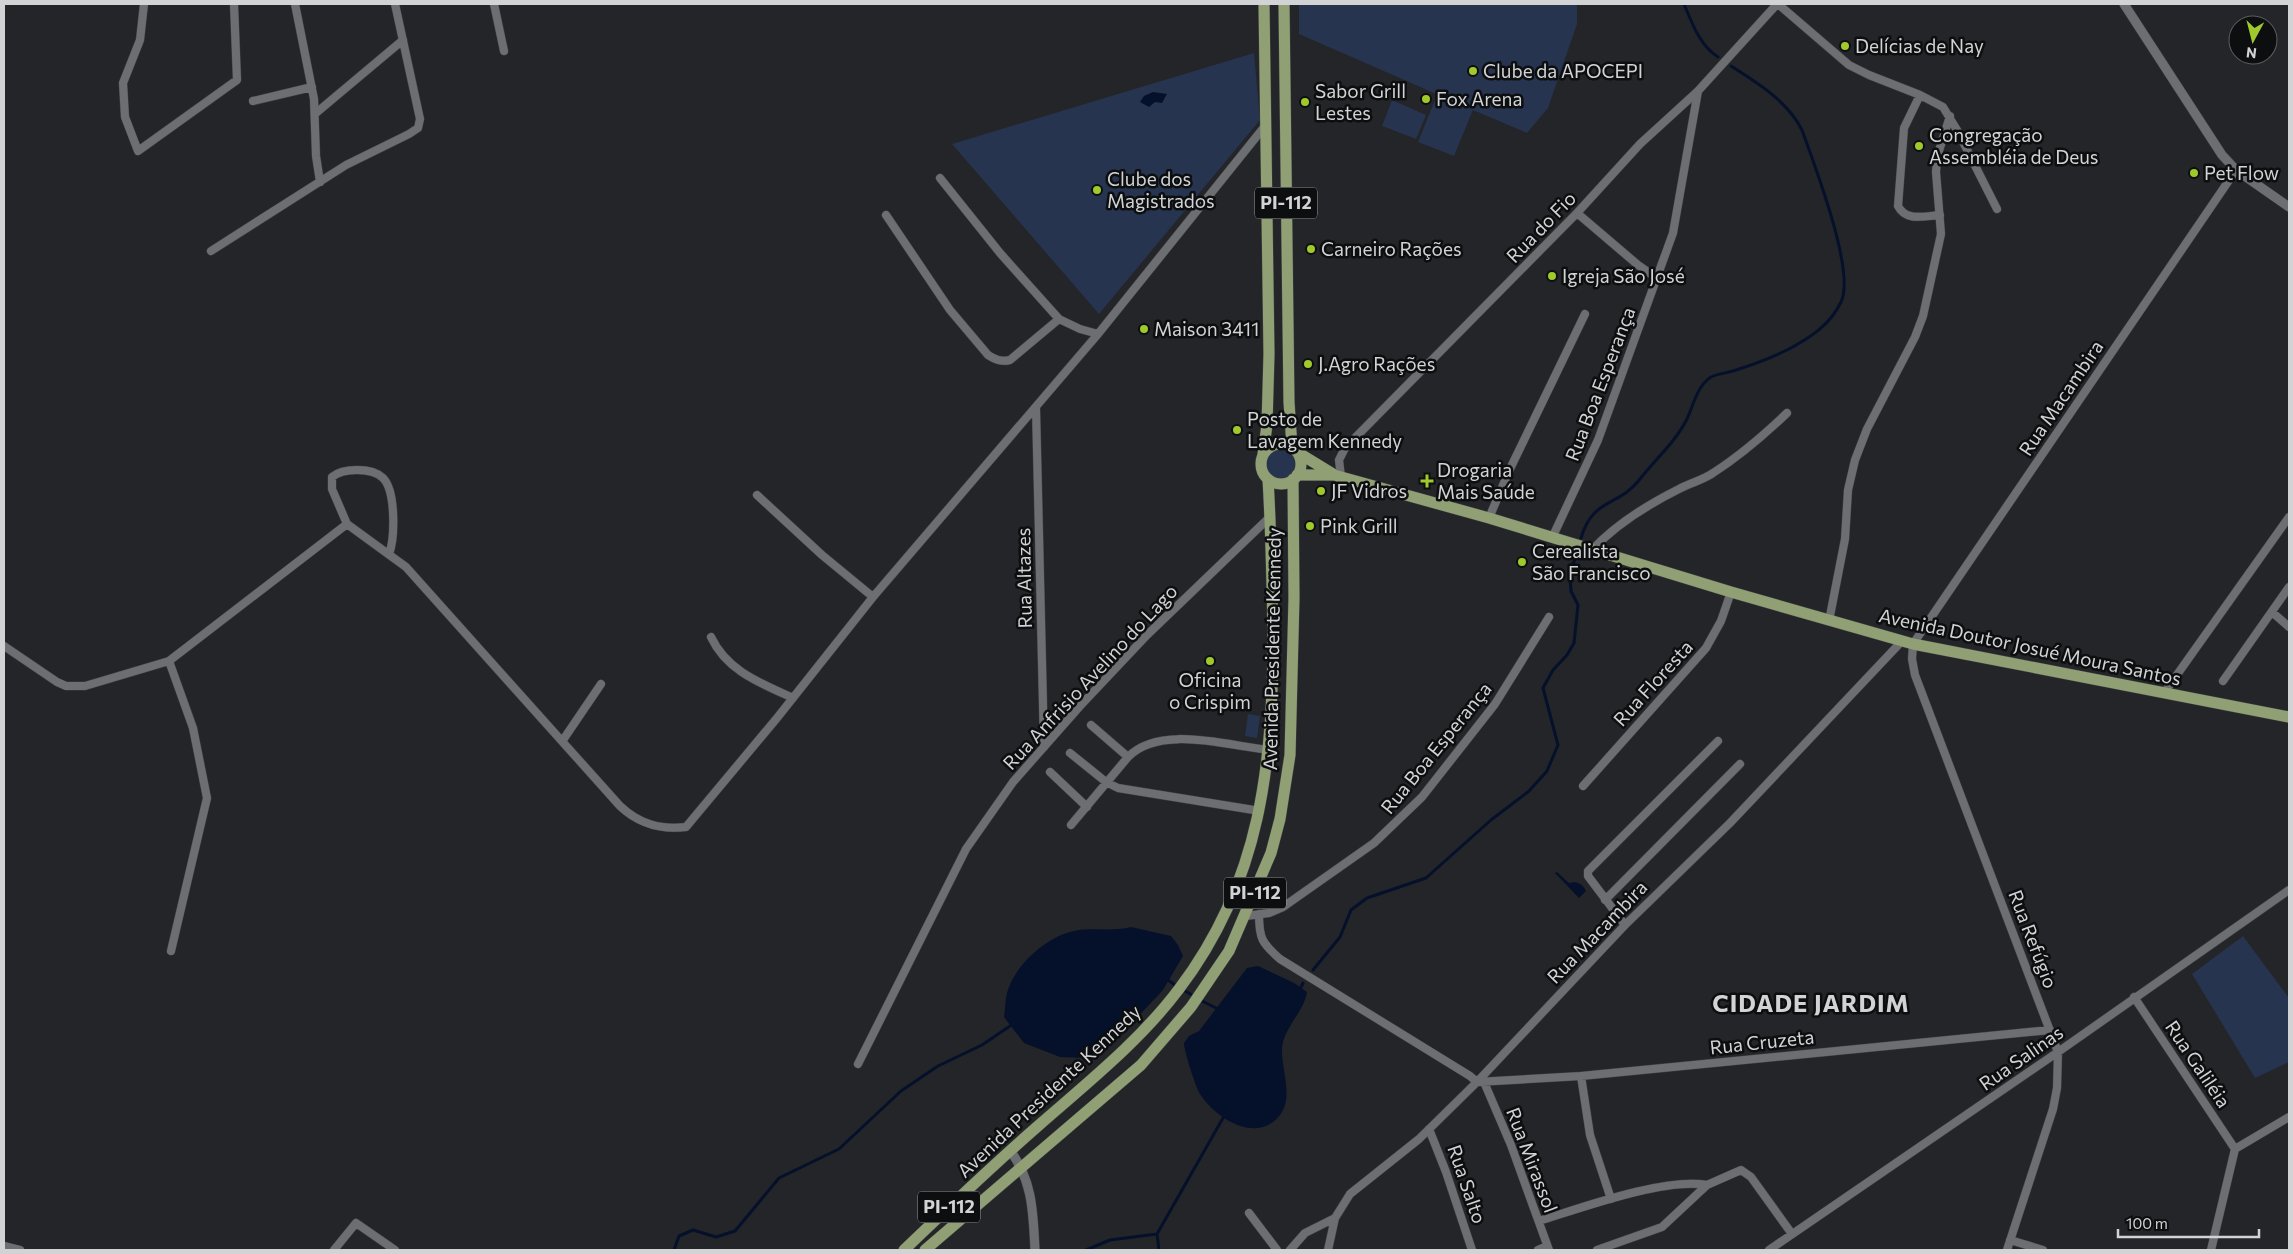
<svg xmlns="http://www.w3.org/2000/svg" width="2293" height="1254" font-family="Commissioner,sans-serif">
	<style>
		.green { fill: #26344f }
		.water { fill: #05112b }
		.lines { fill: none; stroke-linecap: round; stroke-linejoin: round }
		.stream { stroke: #05112b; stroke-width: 3 }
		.minor-casing { stroke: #3f4144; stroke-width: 9 }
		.tertiary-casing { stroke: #3f4144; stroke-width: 10 }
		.primary-casing { stroke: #3f4144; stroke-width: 12 }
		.minor { stroke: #6c6e72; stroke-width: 8 }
		.tertiary { stroke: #6c6e72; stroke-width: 9 }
		.primary { stroke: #90a074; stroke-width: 11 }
		.poi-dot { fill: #a0ca2c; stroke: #0d0e0f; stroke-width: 2 }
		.labels { text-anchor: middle; stroke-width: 5; stroke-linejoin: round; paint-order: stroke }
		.shield { fill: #0d0e0f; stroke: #96989a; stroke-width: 1 }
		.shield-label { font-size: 18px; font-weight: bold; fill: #d1d3d5 }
		.poi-label { font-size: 19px; fill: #d1d3d5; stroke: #0d0e0f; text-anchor: start }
		.street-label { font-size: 19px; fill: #d1d3d5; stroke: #0d0e0f }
		.district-label { font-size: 24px; font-weight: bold; letter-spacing: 1px; fill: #d1d3d5; stroke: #0d0e0f }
	</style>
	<rect width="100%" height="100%" fill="#232528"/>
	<path class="green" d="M1299,4h278v20l-29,84 -21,25 -54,-23 -19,46 -36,-14 19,-47 13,5 -151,-66z
		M1254,53l6,67 -161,194 -147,-170z
		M1392,100l34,15 -10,24 -34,-13z
		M1265 464a15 15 0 1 1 30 0a15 15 0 1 1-30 0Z
		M1248,714l12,2 -3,22 -12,-2z
		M2243,936l46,62v64l-34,16 -63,-104z"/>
	<path class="water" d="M1153,92l14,2 -5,9 -7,-1 -6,5 -9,-5 4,-6z
		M1557,872l12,11c7,-2 13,0 17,8l-7,7 -24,-25z
		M1131,927l40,9 7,9 5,11 -20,34 -32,34 -26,22 -21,12 -24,-1 -36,-14 -20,-26c1,-6 1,-13 2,-19 5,-30 39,-61 68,-67 18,-4 38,1 57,-4z
		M1258,966l36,17 13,9c-3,20 -23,35 -25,56 -1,21 12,49 -2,67 -23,30 -65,3 -80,-21 -4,-6 -16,-43 -16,-51l5,-7 10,-5 48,-63z"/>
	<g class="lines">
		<path class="stream" d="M1684,4c8,19 16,42 34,53
			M1581,538c12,-41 38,-31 59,-59 15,-19 36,-38 47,-60 6,-13 10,-33 24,-42 6,-3 15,-4 22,-6 19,-6 38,-13 56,-22 22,-12 41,-24 52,-47 15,-30 -27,-138 -39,-172 -14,-28 -44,-47 -71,-64
			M1313,970l27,-33 11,-27 16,-12 59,-20 65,-58 38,-29 18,-20 11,-26 -15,-57 10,-18 14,-15 7,-12 4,-38 -7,-14 -1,-15 6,-22
			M1168,980l7,5
			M1301,987l2,-4
			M1185,991l7,4
			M1202,1001l14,7
			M674,1250l5,-14 14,-6 23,7 19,-6 44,-53 60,-29 62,-58 37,-25 44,-21 28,-19
			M1086,1250l24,-10 47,-6
			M1159,1250l-2,-16 66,-116"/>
		<defs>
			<path id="minor" d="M144,4l-4,36 -17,43 2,34 13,34 99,-71 -3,-76
				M295,4l19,95 2,57 4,26
				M494,4l10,47
				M1778,4l71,61 20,10 51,20 23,12 14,23 40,79
				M1920,95l-16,33 -6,78c8,16 27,10 42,9
				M253,101l59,-14
				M316,113l87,-73
				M940,178l60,75 59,66 21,10 18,5
				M1577,213l61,52 20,14
				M886,215l64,95 38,45c8,5 13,7 22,5l49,-41
				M211,251l135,-86 63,-31 9,-6 2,-9 -25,-115
				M1036,408l8,339
				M1341,477l-2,-17 6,-12 232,-235 63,-69 58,-53 79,-87
				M757,495l65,60 51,42
				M1489,518l20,-47 76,-157
				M347,524l-15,-35v-12c7,-6 16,-7 25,-7 9,0 20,2 26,8 13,13 12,60 6,76
				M1552,538l46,-98 75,-207 25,-142
				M1592,550c24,-26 55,-45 87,-61 11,-6 24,-9 34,-16 28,-18 51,-38 74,-60
				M2272,612l17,15
				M1829,621l16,-82 3,-49 7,-30 12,-31 48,-92 8,-21 18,-82 -5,-62 1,-15 13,-41
				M711,637c16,34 49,46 82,61
				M4,646l53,36 9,4h19l84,-25 178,-137 59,43 214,239c19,18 40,24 66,21l91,-109 96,-121 225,-263 167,-208
				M169,661l24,67 14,70 -36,153
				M2223,681l66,-94
				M2164,693l125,-176
				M1091,725l37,32
				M563,740l38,-56
				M1070,753l36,29 12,6 142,23
				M1050,772l37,35
				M1583,786l123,-138 15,-27 10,-29
				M1071,825l57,-68c32,-33 100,-11 141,-7
				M1605,900l135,-136
				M1259,914c0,25 3,29 21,45l190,117 7,6
				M1246,916l23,-3 14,-6 91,-64 48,-46 73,-93 54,-87
				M1625,925l-37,-49v-5l130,-130
				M2134,997l101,152
				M858,1064l108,-215 47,-67 67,-76 67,-71 124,-119
				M1581,1076l9,59 21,64
				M1477,1082l104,-6 469,-46
				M1484,1082l27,63 38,105
				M1429,1129l17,43 26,78
				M2235,1149l54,-32
				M1249,1213l28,37
				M1539,1221c42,-13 127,-44 168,-36
				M2010,1240l33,10
				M4,1246l16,4
				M334,1250l22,-27 39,27
				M1290,1250l15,-17 30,-15
				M1328,1250l7,-32 15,-24 69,-55 58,-57 148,-157 105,-102 172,-182
				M1538,1250l9,-4
				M1597,1250l65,-23 45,-42 34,-15 10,7 41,57
				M1769,1250l289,-198 231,-162
				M2007,1250l46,-141 4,-21 1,-36 -143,-377 -3,-16 1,-15 323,-474
				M2211,1250l24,-101"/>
			<path id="tertiary" d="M2124,4l98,151 14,15 53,37
				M1010,1150c23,32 23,62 25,100"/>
			<path id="primary" d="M1284,4l5,398 3,45
				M1261 464a20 20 0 1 1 40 0a20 20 0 1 1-40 0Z
				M1297,452l36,22
				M1263,454l4,-29 2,-71 -5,-350
				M1297,475h37l155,43 242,74 182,52 376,73
				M904,1250c44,-42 88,-84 134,-124 49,-43 102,-85 141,-137 83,-109 94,-227 94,-359 -1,-51 -2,-101 -5,-151
				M925,1250l216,-185 50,-58 38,-56 42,-98 9,-34 10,-64 4,-157 -1,-119"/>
		</defs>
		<use href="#minor" class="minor-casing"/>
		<use href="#tertiary" class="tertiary-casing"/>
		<use href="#primary" class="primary-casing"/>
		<use href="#minor" class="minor"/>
		<use href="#tertiary" class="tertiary"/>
		<use href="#primary" class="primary"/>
	</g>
	<g class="poi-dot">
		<circle cx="1845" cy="46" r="5"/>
		<circle cx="1473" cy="71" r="5"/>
		<circle cx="1426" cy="99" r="5"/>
		<circle cx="1305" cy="102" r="5"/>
		<circle cx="1919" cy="146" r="5"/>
		<circle cx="2194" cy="173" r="5"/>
		<circle cx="1097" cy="190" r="5"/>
		<circle cx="1311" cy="249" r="5"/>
		<circle cx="1552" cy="276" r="5"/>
		<circle cx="1144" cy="329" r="5"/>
		<circle cx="1308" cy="364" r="5"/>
		<circle cx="1237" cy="430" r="5"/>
		<path d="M1424.5 473.5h5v5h5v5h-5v5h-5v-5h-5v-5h5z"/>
		<circle cx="1321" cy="491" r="5"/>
		<circle cx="1310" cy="526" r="5"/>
		<circle cx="1522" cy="562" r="5"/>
		<circle cx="1210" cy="661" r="5"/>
	</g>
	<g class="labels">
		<g class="shield">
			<rect x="1255" y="187.5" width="62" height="31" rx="4"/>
			<rect x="1224" y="877.5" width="62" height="31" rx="4"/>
			<rect x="918" y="1191.5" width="62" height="31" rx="4"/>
		</g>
		<g class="shield-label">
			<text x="1286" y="209">PI-112</text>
			<text x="1255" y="899">PI-112</text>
			<text x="949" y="1213">PI-112</text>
		</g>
		<g class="poi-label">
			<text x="1855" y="53">Delícias de Nay</text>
			<text x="1483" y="78">Clube da APOCEPI</text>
			<text x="1315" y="98">Sabor Grill<tspan x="1315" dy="22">Lestes</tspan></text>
			<text x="1436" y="106">Fox Arena</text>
			<text x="1929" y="142">Congregação<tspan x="1929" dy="22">Assembléia de Deus</tspan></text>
			<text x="2204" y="180">Pet Flow</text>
			<text x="1107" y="186">Clube dos<tspan x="1107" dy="22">Magistrados</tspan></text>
			<text x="1321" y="256">Carneiro Rações</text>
			<text x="1562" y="283">Igreja São José</text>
			<text x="1154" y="336">Maison 3411</text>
			<text x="1318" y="371">J.Agro Rações</text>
			<text x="1247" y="426">Posto de<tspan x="1247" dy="22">Lavagem Kennedy</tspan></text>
			<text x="1437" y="477">Drogaria<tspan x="1437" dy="22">Mais Saúde</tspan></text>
			<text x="1331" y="498">JF Vidros</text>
			<text x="1320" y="533">Pink Grill</text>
			<text x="1532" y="558">Cerealista<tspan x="1532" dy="22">São Francisco</tspan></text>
			<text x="1210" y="687" text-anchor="middle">Oficina<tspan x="1210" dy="22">o Crispim</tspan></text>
		</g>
		<g class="street-label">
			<text transform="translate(1541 227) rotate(-46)" y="7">Rua do Fio</text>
			<text transform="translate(1600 384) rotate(-69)" y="7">Rua Boa Esperança</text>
			<text transform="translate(2061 398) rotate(-56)" y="7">Rua Macambira</text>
			<text transform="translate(1024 578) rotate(-91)" y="7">Rua Altazes</text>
			<text transform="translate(2030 647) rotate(12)" y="7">Avenida Doutor Josué Moura Santos</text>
			<text transform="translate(1272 649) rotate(-89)" y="7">Avenida Presidente Kennedy</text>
			<text transform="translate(1090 677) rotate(-47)" y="7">Rua Anfrisio Avelino do Lago</text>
			<text transform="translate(1653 683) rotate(-48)" y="7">Rua Floresta</text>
			<text transform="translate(1436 748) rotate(-51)" y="7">Rua Boa Esperança</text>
			<text transform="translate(1597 932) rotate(-46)" y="7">Rua Macambira</text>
			<text transform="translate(2033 939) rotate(69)" y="7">Rua Refúgio</text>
			<text transform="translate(1762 1042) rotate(-6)" y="7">Rua Cruzeta</text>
			<text transform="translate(2021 1058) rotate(-35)" y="7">Rua Salinas</text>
			<text transform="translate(2198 1064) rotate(56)" y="7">Rua Galiléia</text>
			<text transform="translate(1049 1091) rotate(-43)" y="7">Avenida Presidente Kennedy</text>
			<text transform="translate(1532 1160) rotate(69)" y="7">Rua Mirassol</text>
			<text transform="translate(1467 1184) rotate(71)" y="7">Rua Salto</text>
		</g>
		<g class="district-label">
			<text x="1811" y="1012">CIDADE JARDIM</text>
		</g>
	</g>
	<rect width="2293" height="1254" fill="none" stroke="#d1d3d5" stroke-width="10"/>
	<g transform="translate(2253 40) rotate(187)"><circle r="24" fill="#0d0e0f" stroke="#5b5d5e"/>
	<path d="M0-4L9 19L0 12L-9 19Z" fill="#a0ca2c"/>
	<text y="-8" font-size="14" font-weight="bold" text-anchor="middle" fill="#d1d3d5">N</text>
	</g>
	<path d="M2118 1229v8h141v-8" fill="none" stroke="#d1d3d5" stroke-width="2.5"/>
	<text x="2126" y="1229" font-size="15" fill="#d1d3d5" stroke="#0d0e0f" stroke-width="4" paint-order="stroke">100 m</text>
</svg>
